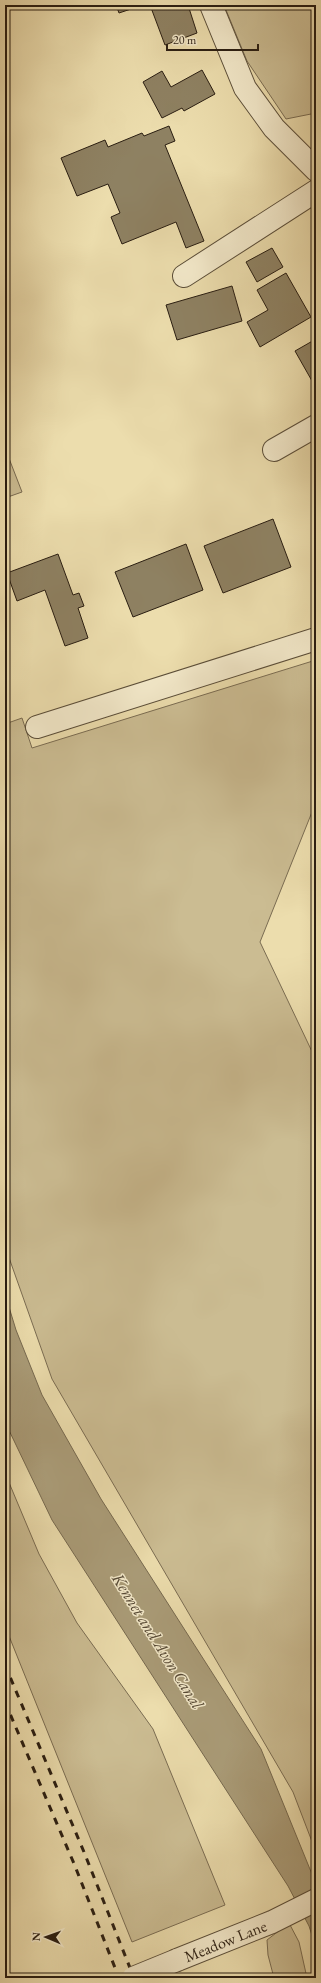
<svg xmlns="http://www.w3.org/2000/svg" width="321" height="1983" font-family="'EB Garamond',serif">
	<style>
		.green { fill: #cbbc92; stroke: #7a6c52 }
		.water { fill: #aa9c78; stroke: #76694f }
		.building { fill: #8e8162; stroke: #291d11 }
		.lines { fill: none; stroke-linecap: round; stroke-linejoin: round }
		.minor-casing { stroke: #5a4d38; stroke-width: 24 }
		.minor { stroke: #f3e9ca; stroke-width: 22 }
		.rail { stroke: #291d11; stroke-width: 3; stroke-dasharray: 7 7; stroke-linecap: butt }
		.minor-bridge-casing { stroke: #5a4d38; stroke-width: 24; stroke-linecap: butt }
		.minor-bridge { stroke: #f3e9ca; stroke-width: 22 }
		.labels { text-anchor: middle; stroke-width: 3; stroke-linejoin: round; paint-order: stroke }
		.street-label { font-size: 16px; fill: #291d11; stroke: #f3e9ca }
		.water-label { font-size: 17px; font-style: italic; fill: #564935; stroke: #f3e9ca }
	</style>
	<rect width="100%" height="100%" fill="#ecddad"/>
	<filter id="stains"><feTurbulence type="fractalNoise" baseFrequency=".005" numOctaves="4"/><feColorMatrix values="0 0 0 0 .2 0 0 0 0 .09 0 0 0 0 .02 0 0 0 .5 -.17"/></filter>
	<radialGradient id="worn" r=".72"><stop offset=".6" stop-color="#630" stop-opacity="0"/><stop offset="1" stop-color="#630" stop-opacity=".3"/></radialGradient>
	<path class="green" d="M224,5h92v108l-30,6 -39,-58z
		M5,448l17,44 -17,6z
		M316,660v142l-56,140 56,118v792l-23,-60 -241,-413 -45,-127 -2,-8v-520l17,-6 10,30z
		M5,1473l34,81 38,69 76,106 72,176 -93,37 -127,-316z
		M289,1923l10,19 8,36h-33l-6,-23 -1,-15z"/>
	<path class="water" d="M5,1294l11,36 26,65 59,104 160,250 55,135v64l-7,-22 -21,-40 -236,-366 -47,-98z"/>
	<path class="building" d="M116,5h27l-24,8z
		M150,5h38l9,28 -32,12z
		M202,70l13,24 -31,17 -2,-3 -20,10 -19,-36 19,-11 9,16z
		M169,126l6,15 -10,4 39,96 -18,7 -10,-26 -54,22 -11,-27 9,-4 -12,-29 -31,12 -16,-38 44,-18 3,7 34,-14 2,3z
		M272,248l11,19 -26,15 -11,-20z
		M286,273l25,44 -51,30 -13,-25 21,-12 -11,-20z
		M232,286l10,35 -65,19 -11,-35z
		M316,339v49l-21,-37z
		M273,519l18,48 -68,26 -19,-47z
		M186,544l17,46 -70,27 -18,-45z
		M58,554l15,41 6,-2 5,13 -6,2 10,30 -23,8 -20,-56 -28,11 -10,-28z"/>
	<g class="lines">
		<defs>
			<g id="minor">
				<path d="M211,5l34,83 29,40 42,42"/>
				<path d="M184,276l132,-85"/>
				<path d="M274,450l42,-24"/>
				<path d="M37,727l279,-88"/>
				<path id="s1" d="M177,1960l95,-38 44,-22"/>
			</g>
		</defs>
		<use href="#minor" class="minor-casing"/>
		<use href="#minor" class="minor"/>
		<path class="rail" d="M5,1665l79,187 50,126
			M5,1702l70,164 44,112"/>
		<defs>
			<path id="minor-bridge" d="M133,1978l44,-18"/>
		</defs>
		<use href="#minor-bridge" class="minor-bridge-casing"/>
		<use href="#minor-bridge" class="minor-bridge"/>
	</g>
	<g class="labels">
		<g class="street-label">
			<text dy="6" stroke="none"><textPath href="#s1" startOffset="52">Meadow Lane</textPath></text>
		</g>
		<g class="water-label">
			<text transform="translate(158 1641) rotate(58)" y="6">Kennet and Avon Canal</text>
		</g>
	</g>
	<rect width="321" height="1983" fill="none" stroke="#ecddad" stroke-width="20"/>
	<rect x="6" y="6" width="309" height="1971" fill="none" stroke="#291d11" stroke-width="2"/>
	<rect x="10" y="10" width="301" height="1963" fill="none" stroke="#291d11"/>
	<g transform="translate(46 1937) rotate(272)" stroke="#f3e9ca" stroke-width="3" paint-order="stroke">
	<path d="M0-3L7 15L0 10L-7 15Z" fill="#291d11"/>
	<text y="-6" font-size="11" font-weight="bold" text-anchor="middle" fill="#291d11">N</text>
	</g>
	<path d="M167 44v6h91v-6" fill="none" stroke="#291d11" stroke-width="2"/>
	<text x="173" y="44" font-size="12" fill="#291d11" stroke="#f3e9ca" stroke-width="3" paint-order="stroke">20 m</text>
	<rect width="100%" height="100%" filter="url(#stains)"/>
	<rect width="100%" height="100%" fill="url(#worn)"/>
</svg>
